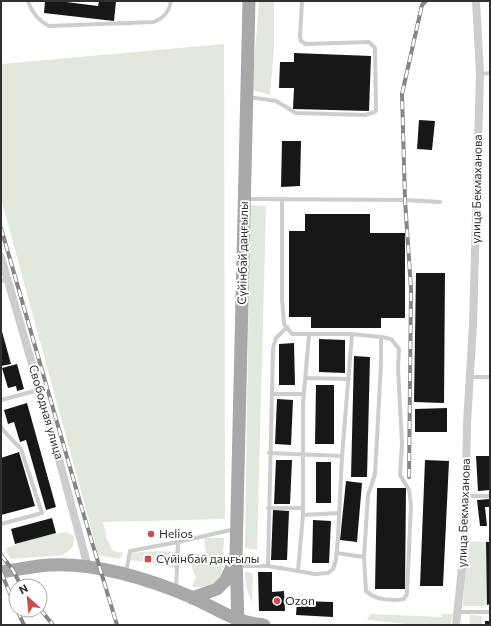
<svg xmlns="http://www.w3.org/2000/svg" width="491" height="626" font-family="Commissioner,sans-serif">
	<style>
		.green { fill: #e2e8dd }
		.building { fill: #171717 }
		.lines { fill: none; stroke-linecap: round; stroke-linejoin: round }
		.service { stroke: #cdcdcd; stroke-width: 4 }
		.minor { stroke: #cdcdcd; stroke-width: 8 }
		.primary { stroke: #a8a8a8; stroke-width: 13 }
		.rail-casing { stroke: #858585; stroke-width: 4 }
		.rail { stroke: #fff; stroke-width: 2.5; stroke-dasharray: 8; stroke-linecap: butt }
		.poi-dot { fill: #cf4a4c; stroke: #fff; stroke-width: 1.5 }
		.labels { text-anchor: middle; stroke-width: 4; stroke-linejoin: round; paint-order: stroke }
		.street-label { font-size: 12px; fill: #303030; stroke: #fff }
		.poi-label { font-size: 12px; fill: #303030; stroke: #fff; text-anchor: start }
	</style>
	<rect width="100%" height="100%" fill="#fff"/>
	<path class="green" d="M259,1h15v47l-4,47 -18,-5z
		M224,44l1,475 -122,3 4,17 6,12 10,2 -3,6 -22,-4 -2,-9 -95,-347v-135z
		M250,205l16,1 -9,344 -12,-2z
		M68,532l6,5 -1,10 -10,8 -52,4 -6,-10c20,-9 42,-15 63,-17z
		M204,538h20l-2,35c-5,11 -17,15 -28,14l-2,-1 4,-9 -4,-8 -2,-17 16,3z
		M470,541l16,1 1,63 -4,1h-20l2,-39z
		M159,551l19,1 -1,17c-16,-5 -32,-8 -49,-9l2,-7z
		M245,571l8,3 -1,29 -6,-16z
		M370,614l72,3v-3h11l-3,11h-35l-48,-5z
		M470,615l12,1v9h-13z"/>
	<path class="building" d="M45,1h13l40,5 1,-5h17l-2,20 -70,-8z
		M294,53l77,3 -2,55 -76,-2 1,-21h-15l1,-26h14z
		M419,120l16,1 -3,29 -15,-1z
		M282,141h19l-1,45 -19,1z
		M305,214h65v19h35v85h-24v10h-70v-11h-22v-86h16z
		M416,273h29l-1,130 -30,-1z
		M1,328l10,36 -10,2z
		M319,339l26,1v33l-26,-1z
		M294,343l1,42h-16v-41z
		M354,356l16,1 -3,120h-16z
		M17,364l7,25 -7,2 -1,-5 -8,2 -6,-20z
		M316,385h18v59h-19z
		M277,399l16,1 -2,45 -16,-1z
		M27,403l29,104 -10,3 -20,-70 -6,2 -6,-20 -6,2 -4,-14z
		M447,408v24h-32v-23z
		M19,452l16,54 -34,9v-57z
		M476,456h14v34l-12,1z
		M276,460h16l-2,44h-16z
		M425,460l24,1 -6,125h-23z
		M316,462h15v41h-15z
		M346,481l16,2 -5,59 -17,-2z
		M377,488h29l-1,101h-30z
		M490,499v8h-5l2,19h-7l-3,-26z
		M273,510l16,1 -2,49h-16z
		M52,518l4,15 -41,11 -4,-15z
		M313,520l18,1 -2,42h-17z
		M486,542h4v62l-3,1z
		M258,572h14v20l12,-1 1,20h-26z
		M297,601l36,1v15l-37,-2z
		M485,621h5v4h-5z"/>
	<g class="lines">
		<path class="service" d="M28,1c4,12 10,19 21,25l105,-4c10,-4 15,-10 17,-21
			M480,74l10,-1
			M249,97l27,4 20,12 69,2 7,-2 4,-2 -1,-63 -6,-6 -63,2 -5,-3 -1,-4 2,-36
			M247,199l158,1 35,2
			M282,199v100l2,25 8,10h60l29,3 10,2 8,10 -1,19 4,76 -2,31 9,15 2,15 -4,89 -3,5c-12,2 -29,1 -38,-8l-2,-34
			M1,281l6,-2
			M470,377h20
			M305,378l44,1
			M272,394h32
			M1,400l38,-10
			M1,426l1,3 19,20 21,64 -41,11
			M269,453l73,3
			M466,496h24
			M268,508h35
			M303,515l36,-2
			M336,553l28,4 4,-62 7,-21 6,-110v-27
			M239,566h29l47,8 13,-1 5,-4 3,-9 2,-22 4,-82 10,-122
			M268,566l5,-218 3,-10 11,-11
			M298,571l5,-56v-112l6,-68
			M126,573l4,-22 48,-9 57,-13
			M176,589l2,-47
			M458,612h32"/>
		<path class="minor" d="M1,257l49,169 38,141
			M456,625l9,-85 2,-117 6,-98 7,-251 -4,-73"/>
		<path class="primary" d="M1,572c16,-2 32,-6 48,-7 45,-3 100,14 142,32 25,11 44,26 73,28
			M192,598l25,-9 9,-9 9,-20
			M238,625l-2,-68 13,-556"/>
		<defs>
			<path id="rail" d="M1,228l81,281 35,116
				M409,477l2,-188 -6,-89 -3,-106 20,-89 4,-4
				M1,555l12,15 8,16
				M1,572l15,36
				M40,609l13,16
				M17,610l7,15"/>
		</defs>
		<use href="#rail" class="rail-casing"/>
		<use href="#rail" class="rail"/>
	</g>
	<g class="poi-dot">
		<circle cx="151" cy="534" r="4"/>
		<rect x="144" y="555" width="8" height="8" rx="2"/>
		<circle cx="277" cy="601" r="4"/>
	</g>
	<g class="labels">
		<g class="street-label">
			<text transform="translate(477 189) rotate(-89)" y="4">улица Бекмаханова</text>
			<text transform="translate(243 253) rotate(-89)" y="4">Сүйінбай даңғылы</text>
			<text transform="translate(46 412) rotate(74)" y="4">Свободная улица</text>
			<text transform="translate(464 513) rotate(-88)" y="4">улица Бекмаханова</text>
		</g>
		<g class="poi-label">
			<text x="159" y="538">Helios</text>
			<text x="156" y="563">Сүйінбай даңғылы</text>
			<text x="285" y="605">Ozon</text>
		</g>
	</g>
	<rect width="491" height="626" fill="none" stroke="#303030" stroke-width="4"/>
	<g transform="translate(28 598) rotate(333)"><circle r="19" fill="#ffffff" stroke="#acacac"/>
	<path d="M0-3L7 15L0 10L-7 15Z" fill="#cf4a4c"/>
	<text y="-6" font-size="11" font-weight="bold" text-anchor="middle" fill="#303030">N</text>
	</g>
</svg>
